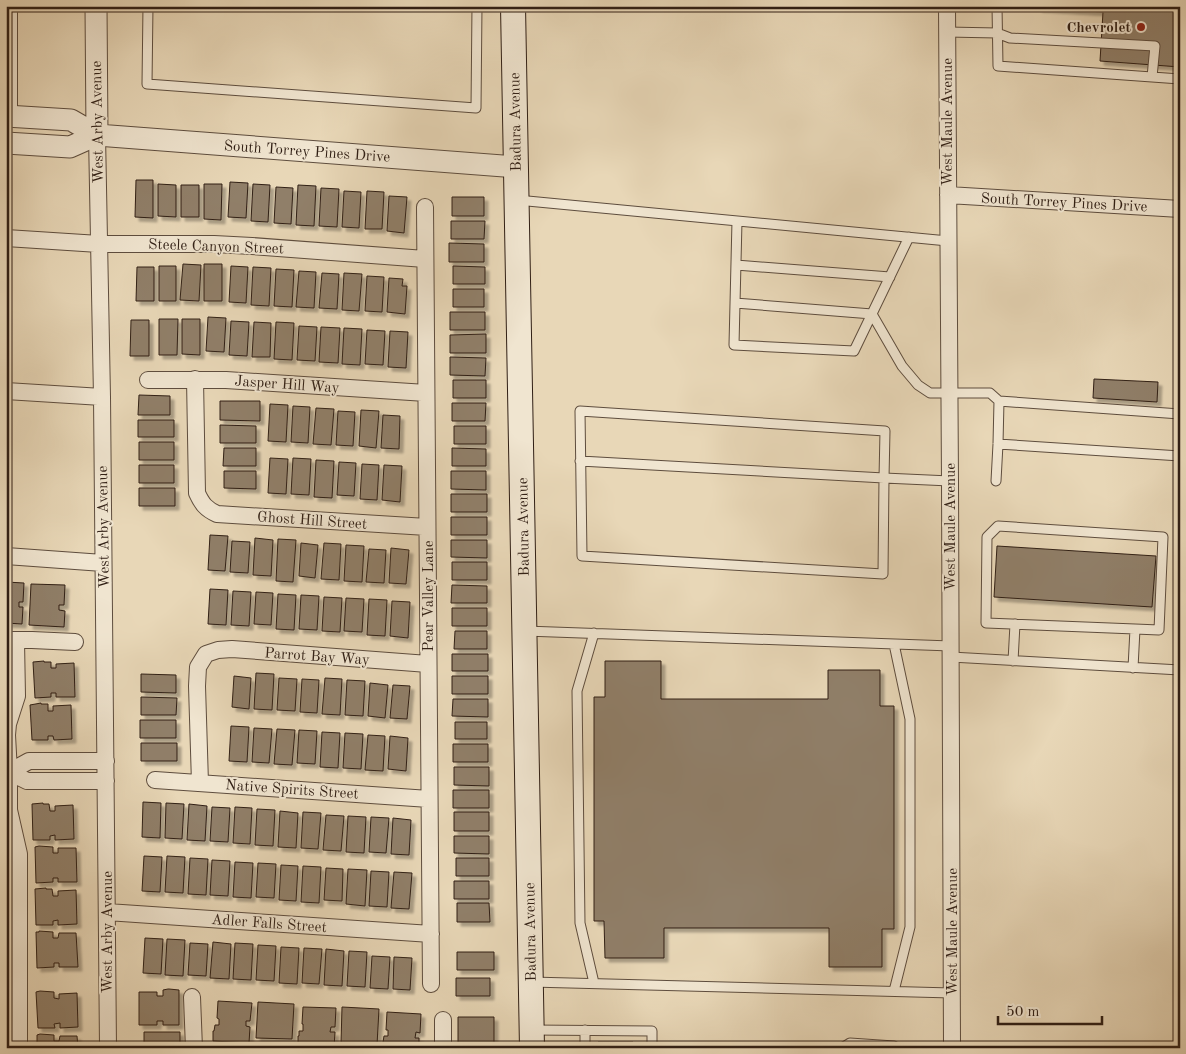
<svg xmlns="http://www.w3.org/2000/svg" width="1186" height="1054" font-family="'Old Standard TT',serif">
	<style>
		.building { fill: #907f69; stroke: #301f15; filter: url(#shadow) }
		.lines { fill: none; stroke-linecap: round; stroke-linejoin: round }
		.service-casing { stroke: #5e4d3e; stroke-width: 11 }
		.minor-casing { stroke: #5e4d3e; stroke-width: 18 }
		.tertiary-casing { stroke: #5e4d3e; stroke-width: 23 }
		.secondary-casing { stroke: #301f15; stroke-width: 26 }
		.service { stroke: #f0e5d0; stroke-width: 9 }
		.minor { stroke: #f0e5d0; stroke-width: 16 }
		.tertiary { stroke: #f0e5d0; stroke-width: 21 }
		.secondary { stroke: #f0e5d0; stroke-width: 24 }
		.poi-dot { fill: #8f2418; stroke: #f0e5d0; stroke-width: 2 }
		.labels { text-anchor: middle; stroke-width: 4; stroke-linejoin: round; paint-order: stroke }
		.poi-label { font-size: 15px; font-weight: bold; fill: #301f15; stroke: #f0e5d0; text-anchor: end }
		.street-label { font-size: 15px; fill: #301f15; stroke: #f0e5d0 }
	</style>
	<defs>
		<filter id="shadow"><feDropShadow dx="4" dy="4" stdDeviation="1" flood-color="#0004"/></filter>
	</defs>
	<rect width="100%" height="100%" fill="#e8d7b7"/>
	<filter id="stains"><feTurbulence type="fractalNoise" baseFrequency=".004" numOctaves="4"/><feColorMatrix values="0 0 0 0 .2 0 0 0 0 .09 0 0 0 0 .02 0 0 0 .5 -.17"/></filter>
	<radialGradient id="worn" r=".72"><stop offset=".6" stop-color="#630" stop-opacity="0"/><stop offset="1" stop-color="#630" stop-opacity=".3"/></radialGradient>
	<path class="building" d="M1038,6h142v61l-80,-6 3,-49 -65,-4z
		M136,180h17v38l-18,-1z
		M230,182l18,1 -2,35 -18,-1z
		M158,184l18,1v32l-18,-1z
		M204,184h18l-1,36 -17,-1z
		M253,184l17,1 -2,37 -17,-1z
		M181,185h18v32h-18z
		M298,185l18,1 -2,40 -18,-1z
		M276,187l17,1 -2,36 -17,-1z
		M321,188l18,1 -2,38 -18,-1z
		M344,191l17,1 -2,36 -17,-1z
		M367,191l17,1 -2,37h-17z
		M389,196l18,1 -3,36 -17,-2z
		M452,197h32v19h-32z
		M451,221h34l-1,18h-33z
		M449,243l35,1v18h-35z
		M183,264l18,1 -2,36 -19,-1z
		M204,264h18v37h-18z
		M159,266h17v35h-17z
		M231,266l17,1 -2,36 -17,-1z
		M453,266l32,1v17h-32z
		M137,267h17v34h-18z
		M253,267l18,1 -2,38 -18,-1z
		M276,269l18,1 -2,37 -18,-1z
		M299,271l17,1 -2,36 -18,-1z
		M322,273l17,1 -2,35 -18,-1z
		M344,273l18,1 -3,37 -17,-1z
		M367,276l17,1 -2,35 -17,-1z
		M389,278l14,1 -1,7h5l-2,28 -18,-2z
		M453,289h31v18h-31z
		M450,312h35v18h-35z
		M208,317l18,1 -2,34 -18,-1z
		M159,319h19l-1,36h-18z
		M182,319h18v36l-18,-1z
		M131,320h18v36h-19z
		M231,321l18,1 -2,34 -18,-1z
		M254,322l17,1 -1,34h-18z
		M276,322l18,1 -2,37 -18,-1z
		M299,326l18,1 -2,34 -18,-1z
		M321,327l19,1 -2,35 -19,-1z
		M344,328l18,1 -2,36 -18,-1z
		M367,330l18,1 -2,34 -18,-1z
		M390,331l18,1 -2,36 -18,-1z
		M486,334v19h-36v-18z
		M450,357l36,1 -1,18 -35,-1z
		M1094,379l64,3 -1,20 -64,-4z
		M453,380h33v18h-33z
		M139,395l31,1v19h-32z
		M220,401h40v20l-40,-1z
		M452,403h34l-1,18h-33z
		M270,404l18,1 -2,37 -18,-1z
		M293,406l17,1 -2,36 -17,-1z
		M316,408l18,1 -3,36 -18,-1z
		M361,410l18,1 -3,37 -17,-2z
		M338,411l17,1 -2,34 -17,-1z
		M383,415l17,1 -1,33 -18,-1z
		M138,420h36v17h-36z
		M220,425l36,1v17h-36z
		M454,426h32v18h-32z
		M139,442h35v18h-35z
		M224,448h32v18h-33z
		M452,448l34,1v17h-34z
		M270,458l18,1 -2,35 -18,-1z
		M293,458l18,1 -2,36 -18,-1z
		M316,460l18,1 -2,37 -18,-1z
		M339,462l17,1 -2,33 -17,-1z
		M362,464l17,1 -2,35 -17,-1z
		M139,465h35v18h-35z
		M384,465l18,1 -2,36 -18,-2z
		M224,471h32v18l-32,-1z
		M451,471h35v19l-35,-1z
		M139,488h36v18h-36z
		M451,494h36v18h-36z
		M451,517h36v18h-36z
		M210,535l18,1 -3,35 -17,-1z
		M255,538l18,2 -2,36 -18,-1z
		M278,539l18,1 -3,42 -17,-1z
		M451,540h36v18l-36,-1z
		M232,541l18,1 -2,31 -18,-1z
		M301,543l17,2 -3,33 -16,-2z
		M324,543l17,1 -2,36 -18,-1z
		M346,545l18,1 -2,36 -18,-1z
		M997,546l159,10 -4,51 -158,-10z
		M391,548l18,2 -3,34 -17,-1z
		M369,549l17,1 -2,33 -18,-1z
		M452,562h35v18h-35z
		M6,582l18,1 -1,19h-4v5h4l-1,17 -16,-1z
		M31,584l34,1 -1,20h-5v5l6,1 -1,16 -35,-2z
		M452,585l35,1v17h-36z
		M210,589l18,1 -2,35 -18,-1z
		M233,591l18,1 -2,34 -18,-1z
		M256,592l17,1 -2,32 -17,-1z
		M278,594l18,1 -2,35 -18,-1z
		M301,595l18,1 -2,34 -18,-1z
		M324,597l18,1 -2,34 -18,-1z
		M346,598l18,1 -2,33 -18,-1z
		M369,599l18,1 -2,36 -18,-1z
		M392,601l18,1 -2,36 -18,-2z
		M452,608h35v18h-35z
		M455,631h32v18h-33z
		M452,654h36v17h-36z
		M44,661v1h7v6h5v-4l18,-1 1,34h-19v-4h-5v4l-16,1 -2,-36z
		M605,661h56v38h167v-29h52v36h14v223h-12v38h-53v-39h-165v30h-59l-1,-37h-10v-224h11z
		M256,673l18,1 -2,36 -18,-1z
		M141,674l35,1v18l-35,-1z
		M234,676l17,2 -2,31 -17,-2z
		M452,676h36v18h-36z
		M279,678l18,1 -2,32 -18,-1z
		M325,678l17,1 -2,36 -18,-1z
		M302,679l17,1 -2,33 -17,-1z
		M347,680l18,1 -2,35 -18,-1z
		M370,683l18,2 -3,33 -17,-2z
		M393,685l17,1 -3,33 -17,-1z
		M141,697l36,1 -1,17h-35z
		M453,699h35v18l-36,-1z
		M41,703v1h7v7h5v-5l18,-1 1,34 -18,1 -1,-4h-5v4h-16l-2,-35z
		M140,720h36v18h-36z
		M455,722h32v17h-32z
		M231,726l18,1 -2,35 -18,-1z
		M254,728l18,1 -3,34 -17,-1z
		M277,729l18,1 -3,35 -18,-1z
		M299,730l18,1 -2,33 -18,-1z
		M322,732l18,1 -2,35 -18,-1z
		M345,733l18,1 -2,35 -18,-1z
		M368,735l17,1 -2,35 -18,-1z
		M390,736l18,2 -2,33 -18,-2z
		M141,743h36v18h-36z
		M453,744h35v18h-35z
		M454,767h35v19l-35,-1z
		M453,790h36v18h-36z
		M143,802l18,1 -1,35 -18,-1z
		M43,803v1h6l1,7h5v-5l18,-1 1,34 -19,1v-5l-5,1v4h-17l-1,-36z
		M166,803l18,1 -2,35 -17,-1z
		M189,804l18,2 -2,35 -18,-1z
		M212,807l18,1 -2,34 -18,-1z
		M235,807l17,1 -2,36 -17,-1z
		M257,809l18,1 -2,36 -18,-1z
		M280,811l18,2 -2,35 -18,-1z
		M303,812l18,1 -3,36 -17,-1z
		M454,812h35v19h-35z
		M326,815l18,1 -3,35 -18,-1z
		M348,816l18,1 -2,36 -18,-1z
		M371,817l18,1 -3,35 -17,-1z
		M393,818l18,2 -2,35 -18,-1z
		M454,836h35v18l-35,-1z
		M39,846l14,1v6h5v-5h18l1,34h-19v-4h-5v4l-17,1 -1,-36z
		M144,856l18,1 -2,35 -18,-1z
		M167,856l18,1 -2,36 -18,-1z
		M190,858l18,1 -2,36 -18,-1z
		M456,858h33v18h-33z
		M212,860l18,1 -2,35 -18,-1z
		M235,862l18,1 -2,35 -18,-1z
		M258,863l18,1 -2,34 -18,-1z
		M281,865l17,1 -2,35 -17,-1z
		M303,866l18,1 -2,36 -18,-1z
		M326,868l17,1 -1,32 -18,-1z
		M348,869l19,1 -2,36 -19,-2z
		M371,871l18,1 -2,35 -18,-1z
		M394,872l18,1 -3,36 -18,-1z
		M454,881h35v18h-35z
		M46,888v1h6l1,7h5v-5l18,-1 1,34 -19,1v-5l-5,1v4h-17l-1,-36z
		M457,903h32l1,19h-33z
		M39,931l14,1v6h5l1,-5h17l2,34h-19v-4h-5v4l-17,1 -1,-36h3z
		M145,938l18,1 -2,35 -18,-1z
		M167,939l18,1 -2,36 -18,-1z
		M213,942l18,2 -2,35 -19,-1z
		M190,943l18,1 -2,32 -18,-1z
		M235,943l18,1 -2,36 -18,-1z
		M258,945l18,1 -2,35 -18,-1z
		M281,947l18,1 -2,36 -18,-1z
		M304,948l18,1 -3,35 -17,-1z
		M326,949l18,2 -2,35 -18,-1z
		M349,951l18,1 -2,35 -18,-1z
		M457,952h37v18h-37z
		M372,956l18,1 -2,32 -18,-1z
		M394,957l18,1 -2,32 -17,-1z
		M456,978h34v18h-34z
		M169,989l10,1v35h-16v-4h-6v4h-18v-33h18v4h6v-6l5,-1z
		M40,991l14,1v6l5,1v-5l18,-1 1,34 -18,1v-5l-6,1 1,4h-17l-2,-36z
		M218,1001l34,2 -2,18h-4v5l4,1 -1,16 -36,-2v-10h1l1,-6h4v-6l-2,-1z
		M258,1002l36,2 -2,35 -36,-1z
		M303,1007l33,1 -1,19h-4l-1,5h5l-1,16 -36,-1v-11h1v-5h4v-7h-1z
		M342,1007l37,2 -2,36 -36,-2z
		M387,1012l34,2 -1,19 -4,-1 -1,6h4v10h-37l2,-12h4v-6h-2z
		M458,1017h36v31h-36z
		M144,1032h36v16h-36z
		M40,1034l14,1v6h5l1,-5h17l1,12h-41v-13z
		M598,1042h35v6h-35z"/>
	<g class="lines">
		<defs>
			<path id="service" d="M148,6l-1,78 329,24 1,-102
				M997,6l1,60 182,13
				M947,32l50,1 13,5 145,8 -3,31
				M517,200l431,41
				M737,221l-3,124 120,6 55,-114
				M736,265l154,12
				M735,303l137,11 30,52 16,19 12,8h60l9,8 181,13
				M998,444l182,12
				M580,461l304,17 1,-47 -305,-20 2,145 301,18 1,-96 66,3
				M996,481l2,-37 1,-43
				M525,631l426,15
				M894,644l16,75v208l-16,64
				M951,657l229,13
				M1013,661l2,-37
				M1133,668l2,-39 24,1 4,-93 -165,-11 -11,11 -1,86 149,6
				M531,982l421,11
				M594,983l-14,-60 -3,-232 17,-58
				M532,1030l120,1v17
				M585,1048v-18
				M842,1048l8,-5 44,3 2,2"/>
			<path id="minor" d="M9,6v110
				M947,6l3,475 2,567
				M97,135l5,262 6,651
				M948,195l232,14
				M425,207l6,777
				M6,238l93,6h115l38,2 173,13
				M195,379l2,114c5,11 9,16 20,21l210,13
				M148,380h78l200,13
				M6,391l96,6
				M6,556l97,7
				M6,640h26l43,2
				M16,641l1,55 -9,28 -1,11 2,37v38l10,44v194
				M6,771l3,1 18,9h79
				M9,772l20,-11h77
				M155,780l274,19
				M200,783l-3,-97 1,-19 8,-13 12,-4 14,-1 196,15
				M107,912l324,22
				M192,997l2,51
				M443,1020v28"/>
			<path id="tertiary" d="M96,6l1,129
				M6,116l65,4 26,15 419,32
				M6,143l64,4 27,-12"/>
			<path id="secondary" d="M513,6l19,1042"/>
		</defs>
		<use href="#service" class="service-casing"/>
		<use href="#minor" class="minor-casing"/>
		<use href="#tertiary" class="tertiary-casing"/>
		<use href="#secondary" class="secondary-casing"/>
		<use href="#service" class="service"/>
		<use href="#minor" class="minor"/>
		<use href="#tertiary" class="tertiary"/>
		<use href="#secondary" class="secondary"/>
	</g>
	<circle class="poi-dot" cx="1141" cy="27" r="5"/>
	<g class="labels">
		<g class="poi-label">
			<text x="1131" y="32">Chevrolet</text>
		</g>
		<g class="street-label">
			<text transform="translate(97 122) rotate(-91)" y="5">West Arby Avenue</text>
			<text transform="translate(515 122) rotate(-91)" y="5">Badura Avenue</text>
			<text transform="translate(947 122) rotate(-90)" y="5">West Maule Avenue</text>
			<text transform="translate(307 151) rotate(4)" y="5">South Torrey Pines Drive</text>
			<text transform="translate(1064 202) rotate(3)" y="5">South Torrey Pines Drive</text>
			<text transform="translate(216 246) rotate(2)" y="5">Steele Canyon Street</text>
			<text transform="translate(287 384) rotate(4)" y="5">Jasper Hill Way</text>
			<text transform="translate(312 520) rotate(4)" y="5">Ghost Hill Street</text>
			<text transform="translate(103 527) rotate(-91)" y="5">West Arby Avenue</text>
			<text transform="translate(523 527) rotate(-91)" y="5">Badura Avenue</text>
			<text transform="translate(950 527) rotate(-90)" y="5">West Maule Avenue</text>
			<text transform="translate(428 596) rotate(-90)" y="5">Pear Valley Lane</text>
			<text transform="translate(317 656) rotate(4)" y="5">Parrot Bay Way</text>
			<text transform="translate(292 789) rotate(4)" y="5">Native Spirits Street</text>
			<text transform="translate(269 923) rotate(4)" y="5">Adler Falls Street</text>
			<text transform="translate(107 932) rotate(-90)" y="5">West Arby Avenue</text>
			<text transform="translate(530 932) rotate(-91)" y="5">Badura Avenue</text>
			<text transform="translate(952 932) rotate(-90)" y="5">West Maule Avenue</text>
		</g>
	</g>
	<rect width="1186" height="1054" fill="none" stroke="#e8d7b7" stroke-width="25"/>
	<rect x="8" y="8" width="1171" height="1039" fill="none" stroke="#301f15" stroke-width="2.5"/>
	<rect x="12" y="12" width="1161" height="1029" fill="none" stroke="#301f15"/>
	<path d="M998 1016v8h104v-8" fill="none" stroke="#301f15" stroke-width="2.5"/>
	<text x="1006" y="1016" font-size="15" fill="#301f15" stroke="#f0e5d0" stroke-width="4" paint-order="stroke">50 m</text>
	<rect width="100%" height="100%" filter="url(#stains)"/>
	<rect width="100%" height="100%" fill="url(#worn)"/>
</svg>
